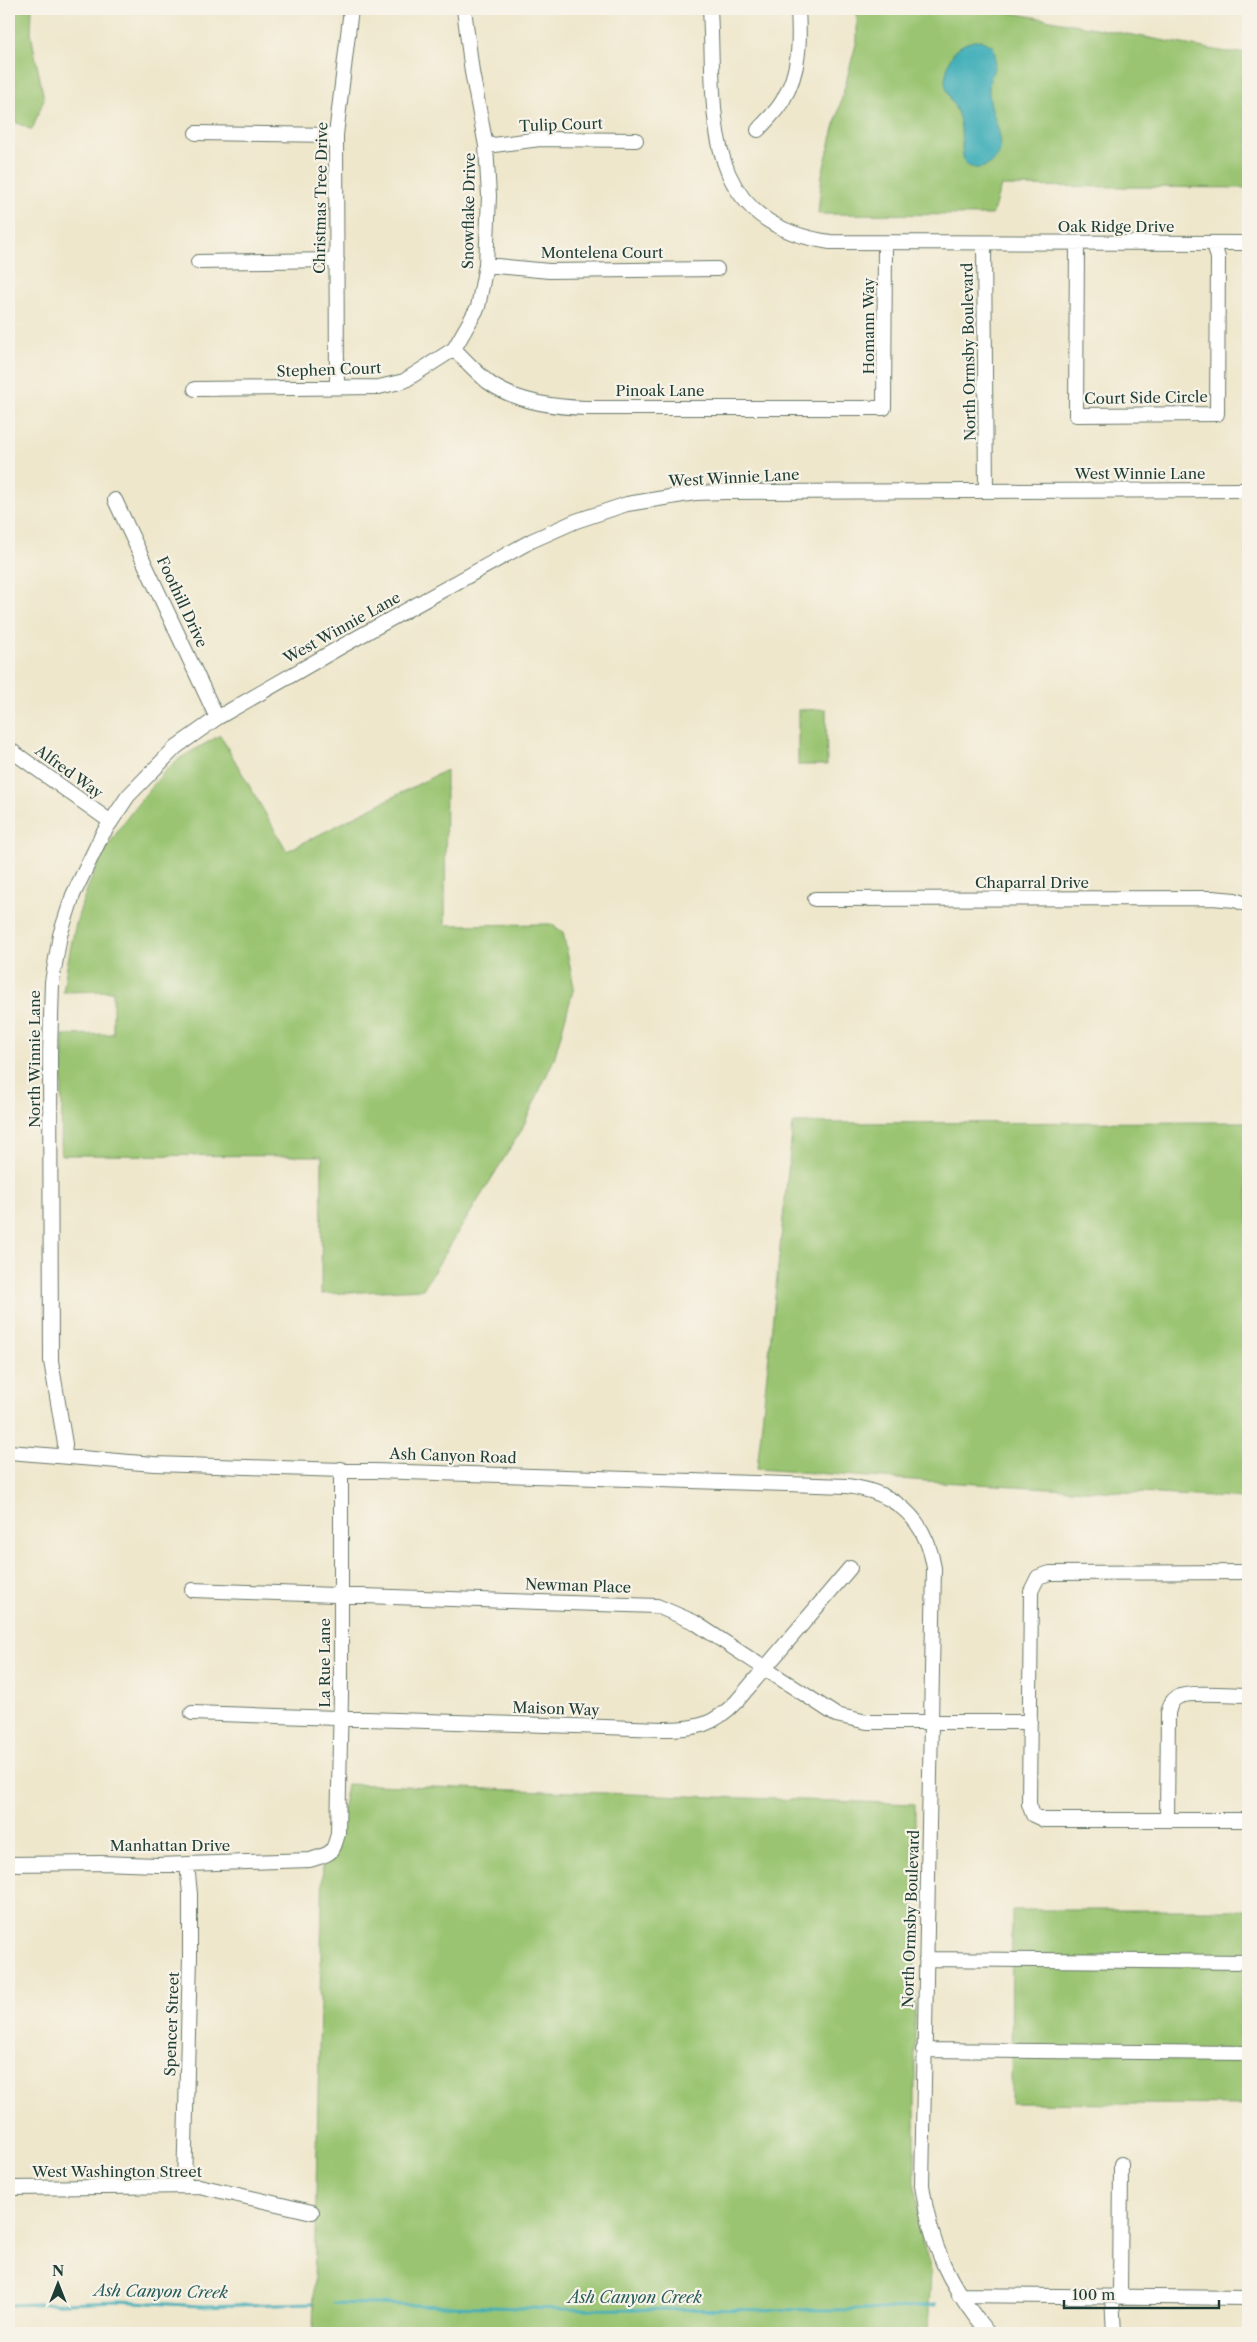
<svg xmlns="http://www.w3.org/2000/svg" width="1257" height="2342" font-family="'Libre Caslon Text',serif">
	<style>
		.green { fill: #9ac471; stroke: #5c8052 }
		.water { fill: #3cadb8; stroke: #2e7576 }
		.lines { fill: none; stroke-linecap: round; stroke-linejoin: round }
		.stream { stroke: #3cadb8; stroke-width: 3 }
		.minor-casing { stroke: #687869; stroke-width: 16 }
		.minor { stroke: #fff; stroke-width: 14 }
		.labels { text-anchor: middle; stroke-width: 4.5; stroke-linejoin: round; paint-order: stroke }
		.street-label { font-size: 15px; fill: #1f3d34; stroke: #f7f3e8 }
		.water-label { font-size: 16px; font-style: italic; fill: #285f5c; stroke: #f7f3e8 }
	</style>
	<rect width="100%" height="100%" fill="#f7f3e8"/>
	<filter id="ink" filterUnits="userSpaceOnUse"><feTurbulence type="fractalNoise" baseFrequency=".02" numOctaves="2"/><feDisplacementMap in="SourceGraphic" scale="10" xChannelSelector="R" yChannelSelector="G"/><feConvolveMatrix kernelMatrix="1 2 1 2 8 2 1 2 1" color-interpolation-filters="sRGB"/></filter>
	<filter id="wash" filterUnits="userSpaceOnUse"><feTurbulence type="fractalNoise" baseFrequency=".0096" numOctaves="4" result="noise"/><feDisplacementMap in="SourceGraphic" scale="20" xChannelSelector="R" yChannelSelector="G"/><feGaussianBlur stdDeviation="1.12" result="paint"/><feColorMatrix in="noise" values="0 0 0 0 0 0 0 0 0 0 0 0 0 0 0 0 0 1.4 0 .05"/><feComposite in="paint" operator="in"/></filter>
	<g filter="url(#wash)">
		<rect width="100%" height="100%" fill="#efe7cc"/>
		<path class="green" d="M9,9h23l-1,25 13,65 -12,31 -23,-11z
			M857,9h133l242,44 16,-1v136l-247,-2 -9,29 -174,-1 4,-40 35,-134z
			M826,709l1,56h-29v-55z
			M220,735l67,116 159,-81 -1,155 106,-1 12,8 11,55 -20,72 -33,72 -98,158 -102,5 1,-138 -261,-1 2,-120 50,-1v-43l-50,1c11,-76 25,-126 74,-187 11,-14 24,-31 38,-43 13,-10 31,-18 45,-27z
			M1248,1122v377l-307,-17 -184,-13 36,-346z
			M347,1784l568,20v383l7,54 9,29 -3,63h-615l10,-475 15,-25z
			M1012,1910h236v195l-237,-2z"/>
		<path class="water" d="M981,40l12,6c7,21 -4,26 -4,44 -1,25 26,58 1,74 -10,6 -16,5 -25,0 -5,-15 -2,-31 -6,-46 -3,-12 -13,-24 -14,-36 0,-4 1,-9 2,-12 4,-20 14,-28 34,-30z"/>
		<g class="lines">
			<path class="stream" d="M334,2303l229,6 304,1 69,-5
				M9,2305l110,-4 81,5 112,-3"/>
		</g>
	</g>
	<g filter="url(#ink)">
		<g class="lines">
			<defs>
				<path id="minor" d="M710,9c6,101 -13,214 120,233l418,1
					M758,130c8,-9 19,-19 25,-30 17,-29 17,-58 15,-91
					M196,133l140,2
					M486,146l54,-7 96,1
					M984,244l2,247
					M1077,244l-1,171 141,-1 1,-156 -4,-15
					M198,262l139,-2
					M486,265l63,6 168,-2
					M454,349c11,11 22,23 34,33 27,20 65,25 98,26h298l1,-165
					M337,387l-1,-252 15,-126
					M195,389l184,-2 25,-6 50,-32 24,-42 8,-42 3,-69 -3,-50 -14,-74 -8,-63
					M115,500l102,218
					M9,749l102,73
					M815,899l397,-1 23,2 13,5
					M9,1452l145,12 693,22c48,6 79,32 87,82l-12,617c8,60 27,101 66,148
					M64,1456l1,-12 -14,-83 -1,-308 2,-71 8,-47 13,-40 29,-60 26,-39 48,-49 41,-29 127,-73 187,-104 45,-20 51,-17 68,-11 30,-1 523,-2
					M1248,1572l-198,1 -12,4 -7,14 -2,213 4,11 11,5h204
					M192,1590l465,16 37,16 142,93 31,7h163
					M192,1713l471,16c33,0 50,-3 74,-28l113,-133
					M1167,1820l1,-107c2,-7 3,-13 10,-16 11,-6 56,-2 70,-2
					M9,1864l92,-1 56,2 153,-5c20,-7 23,-4 28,-27l3,-137v-227
					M926,1959l322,3
					M923,2050l325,3
					M184,2186l6,-229v-63l-3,-30
					M9,2188l190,-2 113,26
					M959,2295l289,3
					M1112,2297l2,36
					M1120,2297l1,-133"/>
			</defs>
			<use href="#minor" class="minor-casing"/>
			<use href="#minor" class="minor"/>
		</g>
	</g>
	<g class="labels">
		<g class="street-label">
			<text transform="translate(561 125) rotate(-2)" y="5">Tulip Court</text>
			<text transform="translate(321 198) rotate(-89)" y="5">Christmas Tree Drive</text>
			<text transform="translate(469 211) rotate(-89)" y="5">Snowflake Drive</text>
			<text x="1116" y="232">Oak Ridge Drive</text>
			<text x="602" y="258">Montelena Court</text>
			<text transform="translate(869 326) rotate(-90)" y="5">Homann Way</text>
			<text transform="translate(969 352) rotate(-91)" y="5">North Ormsby Boulevard</text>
			<text transform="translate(329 370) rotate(-2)" y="5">Stephen Court</text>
			<text x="660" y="396">Pinoak Lane</text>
			<text transform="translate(1146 398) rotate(-1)" y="5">Court Side Circle</text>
			<text x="1140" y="479">West Winnie Lane</text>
			<text transform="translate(734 478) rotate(-3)" y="5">West Winnie Lane</text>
			<text transform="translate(182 602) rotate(65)" y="5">Foothill Drive</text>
			<text transform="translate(342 628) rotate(-29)" y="5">West Winnie Lane</text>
			<text transform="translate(69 772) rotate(36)" y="5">Alfred Way</text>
			<text x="1032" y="888">Chaparral Drive</text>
			<text transform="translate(35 1059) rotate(-90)" y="5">North Winnie Lane</text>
			<text transform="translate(453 1456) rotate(2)" y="5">Ash Canyon Road</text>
			<text transform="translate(578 1586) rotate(2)" y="5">Newman Place</text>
			<text transform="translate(325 1663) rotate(-90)" y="5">La Rue Lane</text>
			<text transform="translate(556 1709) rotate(2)" y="5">Maison Way</text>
			<text x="170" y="1851">Manhattan Drive</text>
			<text transform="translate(911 1919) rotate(-88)" y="5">North Ormsby Boulevard</text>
			<text transform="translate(172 2024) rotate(-88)" y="5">Spencer Street</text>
			<text x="117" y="2177">West Washington Street</text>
		</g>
		<g class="water-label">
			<text transform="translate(161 2291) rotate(1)" y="6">Ash Canyon Creek</text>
			<text x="635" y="2303">Ash Canyon Creek</text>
		</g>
	</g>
	<rect width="1257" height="2342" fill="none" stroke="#f7f3e8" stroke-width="30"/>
	<g transform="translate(58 2284)" stroke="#f7f3e8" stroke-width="4" paint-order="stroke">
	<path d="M0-4L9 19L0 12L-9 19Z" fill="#1f3d34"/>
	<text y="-8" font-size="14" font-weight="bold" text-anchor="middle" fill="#1f3d34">N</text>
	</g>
	<path d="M1064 2300v8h155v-8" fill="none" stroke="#1f3d34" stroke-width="2.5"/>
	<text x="1072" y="2300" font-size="15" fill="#1f3d34" stroke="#f7f3e8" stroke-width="4" paint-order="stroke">100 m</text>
</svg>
